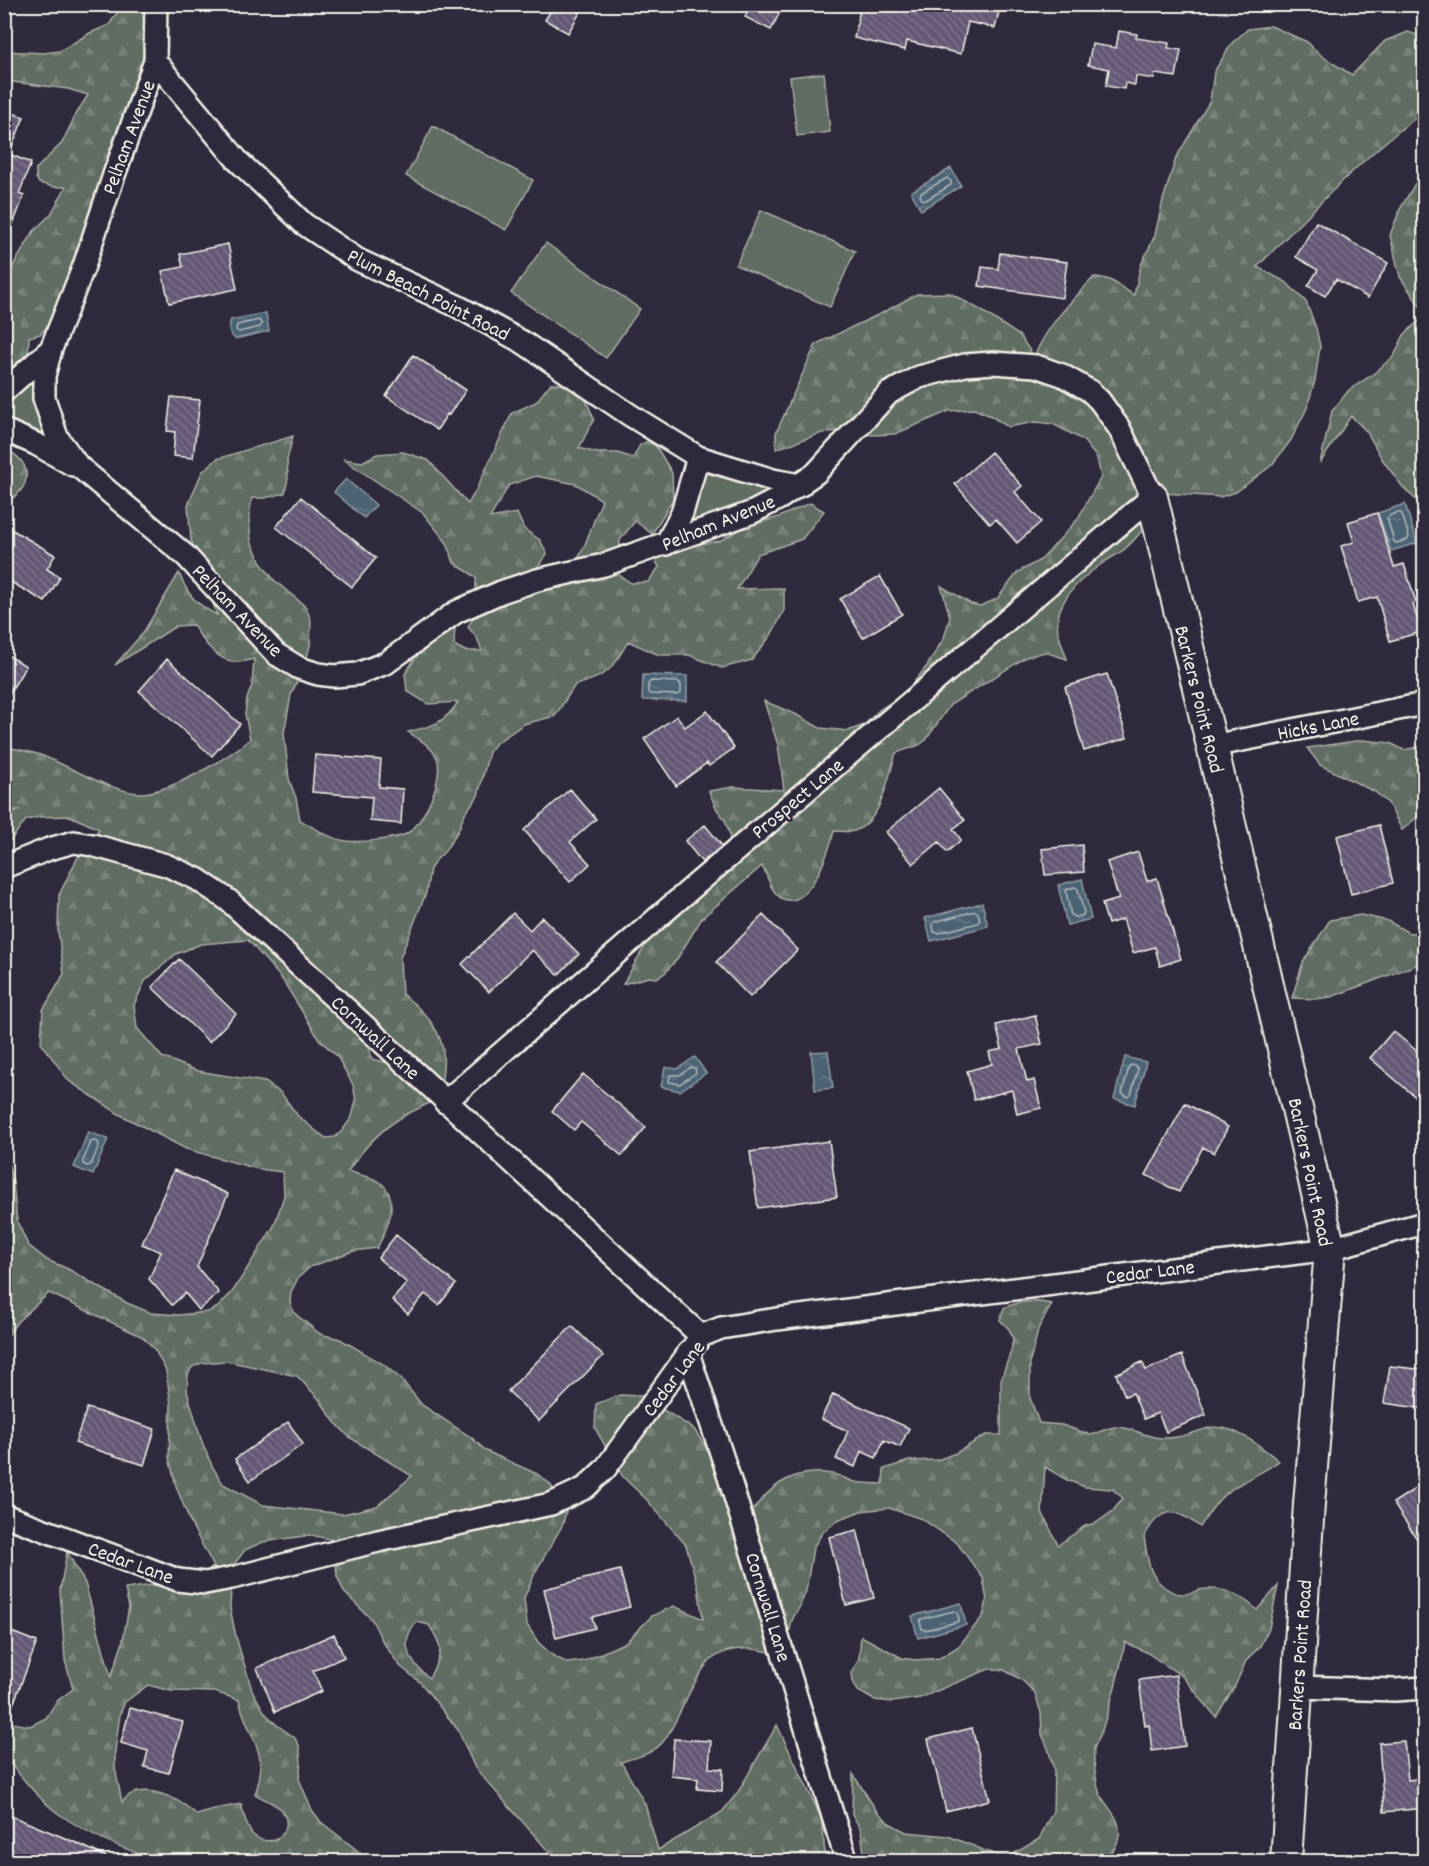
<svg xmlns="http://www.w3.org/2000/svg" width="1429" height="1866" font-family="Dekko,sans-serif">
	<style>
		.grass { fill: #606d62; stroke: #aaafa5; stroke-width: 1.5 }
		.forest { fill: url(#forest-firs); stroke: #aaafa5; stroke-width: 1.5; fill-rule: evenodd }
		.water { fill: url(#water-ripples); stroke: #8f9ca3; stroke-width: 1.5 }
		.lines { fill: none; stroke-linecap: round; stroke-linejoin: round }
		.shore { stroke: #b0b9ba; stroke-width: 1.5 }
		.building { fill: url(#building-back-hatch); stroke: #f4f1e8; stroke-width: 1.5 }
		.street-casing { stroke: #f4f1e8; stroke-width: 26 }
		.secondary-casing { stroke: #f4f1e8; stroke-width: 34 }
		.street { stroke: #2f2a3d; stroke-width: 21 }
		.secondary { stroke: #2f2a3d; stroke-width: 30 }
		.labels { text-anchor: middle; stroke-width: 5; stroke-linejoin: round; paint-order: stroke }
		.street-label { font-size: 21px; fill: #f4f1e8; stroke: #2f2a3d }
	</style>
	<defs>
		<pattern id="forest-firs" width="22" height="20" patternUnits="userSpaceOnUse" patternTransform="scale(1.5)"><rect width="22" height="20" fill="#606d62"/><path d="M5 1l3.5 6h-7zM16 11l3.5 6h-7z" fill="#778278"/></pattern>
		<pattern id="water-ripples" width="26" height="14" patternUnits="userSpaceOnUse" patternTransform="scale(1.5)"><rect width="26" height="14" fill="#4b6475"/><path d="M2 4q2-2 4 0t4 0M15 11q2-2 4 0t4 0" fill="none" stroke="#667b89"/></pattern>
		<pattern id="building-back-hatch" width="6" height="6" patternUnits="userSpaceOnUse" patternTransform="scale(1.5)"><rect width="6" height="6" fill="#655976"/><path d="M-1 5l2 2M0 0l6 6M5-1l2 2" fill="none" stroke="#7c718a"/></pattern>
	</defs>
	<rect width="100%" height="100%" fill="#2f2a3d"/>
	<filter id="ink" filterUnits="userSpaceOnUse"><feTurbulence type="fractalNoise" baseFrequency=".0167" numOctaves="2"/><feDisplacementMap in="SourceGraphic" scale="12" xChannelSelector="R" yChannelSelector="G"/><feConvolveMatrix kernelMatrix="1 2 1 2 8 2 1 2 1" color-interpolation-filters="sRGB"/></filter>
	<g filter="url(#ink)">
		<path class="grass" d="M824,73l6,59 -33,4 -7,-59z
			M433,126l100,54 -27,50 -100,-54z
			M761,210l94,41 -25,56 -94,-42z
			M546,243l94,66 -34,49 -95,-65z
			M40,365l19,87 -54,-25 -1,-30z
			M702,472l42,11 34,4 -39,27 -56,14z"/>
		<path class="forest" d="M122,5h27l-3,48 -22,69 -11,24 -16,42 -9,36 -11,29 -9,39 -18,32 -10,10 -11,3 -1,23 -23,25v-98l8,-21 21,-35 17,-17 15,-27h-12l-15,-4 -3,-5v-9l26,-26 13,-27 13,-21 -20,-6 -63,-8v-30l38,2 17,-2 30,-18 19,-8z
			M1271,26l36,16 16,15 29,18 33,-34 23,-9 16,5v75c-62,44 -113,101 -167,155l29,15 20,20 10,26 4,18 -5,34 -8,28 -16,32 -19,25 -36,27 -16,5 -56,-4c-11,21 -19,37 -37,54 -7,7 -18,11 -27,18 -21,15 -47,39 -42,67 2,9 6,18 9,27l-22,-7 -19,5 -76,48 -24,35 -7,5 -23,8c-8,24 -14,69 -42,78 -6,1 -14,0 -20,0 -4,18 -25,82 -53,67 -11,-7 -13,-22 -19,-32l-60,52 -25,41 -12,14 -8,5 -8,-1 -26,7 30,-52 75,-81 2,-16 -5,-15 -9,-12 -7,-17 24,-4 51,3 -6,-45 -14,-44 31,13 25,14 28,3 16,-6 15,-15 27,-18 21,-26 17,-28 6,-21 -9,-31 30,18 9,2 17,-7 21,-27 24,-13 35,-39 24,-43 -4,-19 -14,-18 -30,-16 -17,-2 -28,5 -17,-11 -17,-7 -25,2 -54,23 -22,1 -36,-4 -15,2 -46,16v-16l40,-89 66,-31 35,-19 33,-1 32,18 38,25 14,21c13,-32 37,-55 60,-80 17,0 26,10 40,18l7,-30 14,-30 8,-35 13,-42 34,-57 4,-29 18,-29 16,-14z
			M1424,172v140l-24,-35 -10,-42 10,-26 19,-32z
			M1424,316v54l-6,29 6,25v84l-22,-22 -20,-27 -15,-27 -16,-16 -31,47 12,-52 17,-21 23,-15 22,-19 10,-21z
			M551,383c33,3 31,8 43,36l-15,29 18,5h21l15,5 7,-13 8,-4 8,5 16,27 1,26 -21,35 -17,-13 -15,19 -1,35 12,8 17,-1 11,-15 -5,-9 19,-10 46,-7 28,-15 32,-9 31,-14 14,8 -22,28 -44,15 -21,35 47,-1v23l-13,24 -19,25 -30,8 -33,-13h-30l-31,-14c-15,28 -21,36 -53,44l-20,31 -31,8 -28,19 -7,9 -11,44 -13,17 -7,18 -13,20 -9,9 -6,9 -4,24 -26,65 2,36c19,14 37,32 41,56 2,13 -2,33 -3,47 -13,8 -26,13 -38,20 -22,13 -40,33 -54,54 9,4 23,5 32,11 22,17 7,47 -3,66l-24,3 -43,16 -12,11 -7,14 -1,10 3,10 27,22 20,5 43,25 18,15 21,26 50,33 14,13 51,23 12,9 9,12 8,16 -3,13 -28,49 -11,25 3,27 11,17 14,13 15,8 17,-2 42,-19 26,-26 22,-10 29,13 -5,-32 -12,-42 -39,-45 -24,-23 -28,-49 1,-24 24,-9 21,1 53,33 11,17 38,76c25,-33 45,-55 89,-48 8,1 15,6 23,8 8,2 19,1 28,2l1,-15 25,-8 28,-1 19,-7 30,-18h15v-55l10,-29 2,-12 -4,-10 -9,-9 4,-12c17,-8 30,-8 48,-4l-13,23 -9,34v37l9,25 23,2 29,10c9,-2 17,-9 27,-8 15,1 30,11 45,11 17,1 30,-6 46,-10 23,-5 53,19 70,33 -19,14 -44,22 -60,39 -7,8 -13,18 -19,27 -26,-21 -40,-20 -56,10 2,11 3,23 7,33 5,12 18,24 32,24 8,0 16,-5 23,-5 21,-1 36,7 51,21l21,-24 -9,42 -9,18 -14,15 -11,25 -19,31 -33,-40 -37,-25 -21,-10c-5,29 -13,57 -22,85 -2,8 -7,15 -9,22 -1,11 2,35 6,45 7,14 22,24 19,42 -4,21 -17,26 -37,22l-2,4 -215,-1 -4,-31 -9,-16 1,-40 23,36 13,13 17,9 42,4 48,19 14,1 29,-17 14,-28 1,-40 -5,-20 -7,-17 -1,-21 -6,-20 -13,-13 -18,-10 -15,-1 -69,29 -28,4 -18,-2 -16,-9 -5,-9 -1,-9 7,-15 2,-22 41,22 13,2 25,-2 19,-12 24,-30 4,-15 -4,-23 -26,-35 -35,-24 -33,-11 -28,3 -23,9 -16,13 -9,15 -7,43 -6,15 -8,14 -8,36c-23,-7 -51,-13 -72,3 -12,9 -26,41 -33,55 -5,10 -10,21 -17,29 -11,12 -26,14 -41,19l24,42 13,46 64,-38 16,-20 39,-67 44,92 5,44c-18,0 -35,-1 -53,1l-216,-1 -82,-93 -17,-38 -37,-47 -21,-17 -17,-24 -11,-22 -28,-28 -7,-16 -3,-36 -23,-5 -48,7 -18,8 -13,17 -2,41 6,29 16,53 13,23 12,12 17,12 5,8 2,17 -2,17 13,31 9,12 36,28 10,11 -202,1c-38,-11 -73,-25 -106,-48 -21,-15 -38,-38 -54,-57v-35l25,4 16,-8 11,-17 16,-12 -8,-29 -5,-70 7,-38 18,31 26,94 11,-32 7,-38 -4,-18 27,-4 14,2 11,-1 37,-19 -23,-43 -15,-38 -7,-28 2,-54 -5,-33 -11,-21 -12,-13 -94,-44 -32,29 -12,18 -1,-193 9,35 4,39 11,24 19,15 21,9 59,34 24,10 27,2 30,-3 10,-5 15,-16 41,-65 10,-30 -1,-24 -25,-3 -72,-20 -67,-35 -50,-33 -28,-38 2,-33 21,-36 -6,-43 1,-36 18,-36 22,-30 -29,-13 -31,1 -13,3 -16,21 -5,2v-24l14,-9h-14v-63c11,2 24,4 35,8 30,11 69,36 99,38 29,1 89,-35 111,-54l-5,-25 2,-15 5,-14 2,-26c-5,1 -13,4 -19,3 -19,-2 -32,-21 -42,-37l-17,1 -61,39 28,-32 36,-60c9,23 17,31 38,42l-26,-75 -3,-35 8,-19 6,-14 15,-13 76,-23 -6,24 1,18 -3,15 -20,5h-13l-3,20 2,23 10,22 13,17 32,27 5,14 -1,25 -4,15 -15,34 -7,38 5,46 7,19 4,22c14,8 30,19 46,21 12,2 50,-2 60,-7 18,-9 40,-60 30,-78 -6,-11 -18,-17 -28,-24 24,-6 36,-8 50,-30l-30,2 -21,-13 -2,-17 16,-25 34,-26 -1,22 11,6h17l-5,-13 -9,-11 8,-15v-35l-22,-14 -7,-20 -24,-30 -80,-54 19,3 15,-8 26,-2 25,8 40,44 8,-14 36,-77 24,-11zM536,476l40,8 26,16 -18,47 -21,41h-16l-17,-15 9,-8 8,-11 -7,-14 -16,-11 -7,-16 -27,5 19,-33zM248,940l34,39 37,60 18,17 16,29 3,15 -4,17 -10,14 -7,6 -9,1 -10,-7 -18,-15 -17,-23 -16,-11 -67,-11 -36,-14 -25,-29 -3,-23 11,-24 31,-27 25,-10zM362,1026l39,36 -12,1 -17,-4 -3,-12zM226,1361l71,15 22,23 15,22 15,16 63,39 -35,30 -34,8 -80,-9 -40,-21 -11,-18 -11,-27 -14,-48 1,-16 4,-8 10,-4zM1045,1467l22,13 18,7 27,2 11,9 -10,13 -17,12 -11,3 -27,19 -16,-33zM417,1622l12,3c16,24 13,28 0,53 -19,-16 -32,-35 -12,-56zM148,1685l23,6 44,1 24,8c9,39 32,50 16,94 9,6 22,9 28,18 12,19 -11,39 -30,23 -7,-7 -9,-21 -12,-31l-20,4 -24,7c-15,-14 -42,-29 -63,-22 -5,1 -8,5 -12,9l-7,-34v-17l5,-37 5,-12z
			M4,449c30,11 29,41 1,53z
			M1363,740l27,3 14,7 20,-4v65l-22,19 -14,-27 -13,-11 -55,-27 -13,-17z
			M1361,915l27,6 21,12 15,-1v30l-93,35 -16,2 -23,-1 11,-36 27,-42z"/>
		<path class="water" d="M951,168l10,18 -40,24 -10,-18z
			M266,313l3,18 -34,8c-7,-6 -7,-11 -4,-19z
			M346,479l30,26 -12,13 -30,-26z
			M1405,504l12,39 -26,8 -13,-38z
			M643,675l44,1v25l-45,-1z
			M1082,879l9,40 -24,6 -9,-40z
			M982,903l6,23 -57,15 -6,-23z
			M828,1051l5,37 -18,2 -4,-38z
			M695,1057l11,16 -26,18 -19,-4 4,-20 12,2z
			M1125,1057l21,5 -11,43 -21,-6z
			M88,1132l20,7 -15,36 -19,-8z
			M961,1603l5,22 -48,13 -6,-22z"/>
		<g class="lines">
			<path class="shore" d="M947,178l4,3v4l-25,15 -4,-1 -2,-3 1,-3z
				M259,320l3,4 -2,3 -21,5 -3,-2 1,-5z
				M1398,512l4,2 7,23 -2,3 -11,3 -2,-2 -7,-23 2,-2z
				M651,681l28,1 2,3v8l-3,2 -28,-1 -2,-2v-8z
				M1075,887l3,2 6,24 -2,3 -8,1 -3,-2 -5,-23 1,-3z
				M975,911l3,2 2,7 -2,3 -40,10 -4,-1 -1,-8 1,-2z
				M1131,1065l5,1 2,3 -7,26 -3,2 -4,-2 -2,-2 7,-26z
				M691,1067l4,1 1,5 -16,11 -11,-2 1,-7h10z
				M94,1141l4,1 1,3 -8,20 -4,1 -4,-2v-3l8,-19z
				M954,1611l3,2 2,6 -2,3 -32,8 -3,-1 -2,-7 1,-3z"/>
		</g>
		<path class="building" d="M555,4h30l-17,29 -23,-13z
			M751,4h33l-13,26 -26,-13z
			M861,4h140l-6,24 -27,-6 -7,32 -54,-13 -2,9 -51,-12z
			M1119,31l18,3 -1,4 33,5 -1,5 13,2 -5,27 -21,-3 -1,5 -18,-3 -1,9 -10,-2 -1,6 -18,-3 3,-17 -21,-4 4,-21 24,4z
			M4,110l20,7 -15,37 22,9 -12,31 5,2 -18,46z
			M1316,222l72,41 -20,35 -32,-19 -11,17 -17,-10 10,-16 -22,-13z
			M228,244l9,45 -68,14 -7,-32 21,-4 -3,-13z
			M1000,253l67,9 -5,36 -83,-12 3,-19 16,2z
			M413,355l53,35 -17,25 -2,-1 -10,16 -51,-34z
			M171,397l29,3 -7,58 -20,-2 2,-24 -8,-1z
			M991,452l31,34 -7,6 26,30 -24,21 -21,-24 -6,5 -35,-40z
			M301,497l75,61 -24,29 -76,-60z
			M1377,513l17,54 10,-3 12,38 -3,2 8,28 -31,9 -13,-44 -19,5 -17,-56 13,-4 -6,-20z
			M4,525l51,30 -8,14 13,8 -15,25 -41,-24z
			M880,576l22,38 -39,24 -23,-39z
			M4,653l22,13 -22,36z
			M167,659l73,65 -28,32 -73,-65z
			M1107,674l20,64 -43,13 -19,-64z
			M707,711l27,37 -25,18 -2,-3 -31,23 -32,-47 33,-23 8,11z
			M315,755l66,5 -2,27 24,2 -2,35 -31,-3 2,-24 -60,-5z
			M939,788l26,32 -12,9 8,11 -14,12 -8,-10 -26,22 -27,-32z
			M570,789l26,30 -26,23 20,22 -20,18 -46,-52z
			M705,825l17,21 -20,16 -17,-21z
			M1379,825l14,58 -42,11 -14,-58z
			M1082,845l2,27 -39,3 -3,-26z
			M1138,852l9,29 10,-3 24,81 -21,7 -5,-19 -22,6 -10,-34 -15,5 -6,-20 17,-5 -12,-37z
			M513,913l17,17 12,-13 37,37 -21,21 -26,-25 -43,42 -27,-28z
			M763,915l35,35 -48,47 -34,-35z
			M179,959l57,55 -27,28 -57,-55z
			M1035,1015l7,29 -23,5 8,33 7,-2 7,28 -24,6 -5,-24 -38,10 -7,-29 25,-7 -3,-12 13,-3 -6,-24z
			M1393,1031l32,27v47l-55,-47z
			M583,1074l63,53 -24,29 -41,-34 -7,8 -22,-19z
			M1185,1103l43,24 -14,26 -11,-6 -24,45 -33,-17z
			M829,1141l8,56 -79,11 -8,-56z
			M174,1170l54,24 -31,73 22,26 -20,17 -14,-17 -13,12 -23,-26 12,-27 -19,-8z
			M396,1235l60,49 -17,21 -14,-11 -17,20 -16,-14 15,-17 -29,-25z
			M572,1326l31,30 -64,65 -31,-30z
			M1182,1355l24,60 -40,17 -8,-19 -14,6 -11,-26 -8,3 -9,-22 26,-12 4,8z
			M1390,1366l35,4v39l-41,-6z
			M833,1394l76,34 -9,19 -16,-7 -8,18 -15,-7 -6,16 -19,-8 12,-28 -27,-12z
			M87,1408l68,21 -11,36 -69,-22z
			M288,1422l15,22 -53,37 -15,-22z
			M1416,1488l9,13v50l-32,-48z
			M857,1530l17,68 -28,7 -17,-68z
			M620,1570l10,37 -38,10 3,11 -39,10 -12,-49z
			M4,1629l33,13 -31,81h-2z
			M334,1634l10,23 -31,14 9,20 -47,21 -18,-44z
			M1176,1675l9,71 -33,5 -3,-26 -4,1 -6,-46z
			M130,1708l53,14 -14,51 -25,-6 4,-16 -27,-8z
			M972,1728l18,72 -44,11 -18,-72z
			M674,1739l37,2 -2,27 14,1 -1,22 -25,-2 1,-10 -27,-3z
			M1404,1741l4,39 17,-2v30l-41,4 -5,-69z
			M4,1813l68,28 45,21h-113z"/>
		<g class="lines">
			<defs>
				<path id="street" d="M155,61l83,100 66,63 54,36 99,46 67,37 106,72 68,42 75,23 28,5
					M51,349l-7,27v22l13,39 21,29 108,90 90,98 23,14 19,6 16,2 23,-2 29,-11 70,-51 45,-20 36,-12 67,-15 149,-53 27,-14 36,-25 73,-80 30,-16 46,-12 28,-2 43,3 26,9 28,16 10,10 19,27 27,55 6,14 -452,384 -255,221
					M4,391l47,-42 33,-83 30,-91 41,-114 1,-57
					M4,430l32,14 37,21
					M666,544l16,-31 16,-56
					M1212,746l212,-42
					M4,867l45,-18 25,-7 18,3 74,20 31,14 31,21 473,436
					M688,1353l39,118 120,391
					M4,1515l174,65 27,3 27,-5 146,-37 173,-37 34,-16 20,-19 96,-133 20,-8 56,-9 553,-70 94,-26
					M1297,1687l98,3 29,-2"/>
				<path id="secondary" d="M1152,497l60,249 118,503 -21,255 -23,358"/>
			</defs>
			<use href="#street" class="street-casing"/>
			<use href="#secondary" class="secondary-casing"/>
			<use href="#street" class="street"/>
			<use href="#secondary" class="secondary"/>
		</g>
	</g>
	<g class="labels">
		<g class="street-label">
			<text transform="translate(128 137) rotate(-70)" y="7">Pelham Avenue</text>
			<text transform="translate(429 294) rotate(27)" y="7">Plum Beach Point Road</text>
			<text transform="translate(718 522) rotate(-22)" y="7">Pelham Avenue</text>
			<text transform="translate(238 610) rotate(46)" y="7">Pelham Avenue</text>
			<text transform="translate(1200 699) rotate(76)" y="7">Barkers Point Road</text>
			<text transform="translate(1318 725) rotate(-11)" y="7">Hicks Lane</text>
			<text transform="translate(797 798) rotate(-40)" y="7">Prospect Lane</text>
			<text transform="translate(376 1037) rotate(43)" y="7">Cornwall Lane</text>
			<text transform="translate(1311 1172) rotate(78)" y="7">Barkers Point Road</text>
			<text transform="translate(1150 1271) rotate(-7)" y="7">Cedar Lane</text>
			<text transform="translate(673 1378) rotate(-53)" y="7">Cedar Lane</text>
			<text transform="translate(131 1562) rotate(20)" y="7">Cedar Lane</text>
			<text transform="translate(769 1607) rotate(73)" y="7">Cornwall Lane</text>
			<text transform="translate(1299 1655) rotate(-86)" y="7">Barkers Point Road</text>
		</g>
	</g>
	<rect width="1429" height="1866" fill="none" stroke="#2f2a3d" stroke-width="24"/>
	<rect x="12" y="12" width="1405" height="1842" fill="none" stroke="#f4f1e8" stroke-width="2" filter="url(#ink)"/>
</svg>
